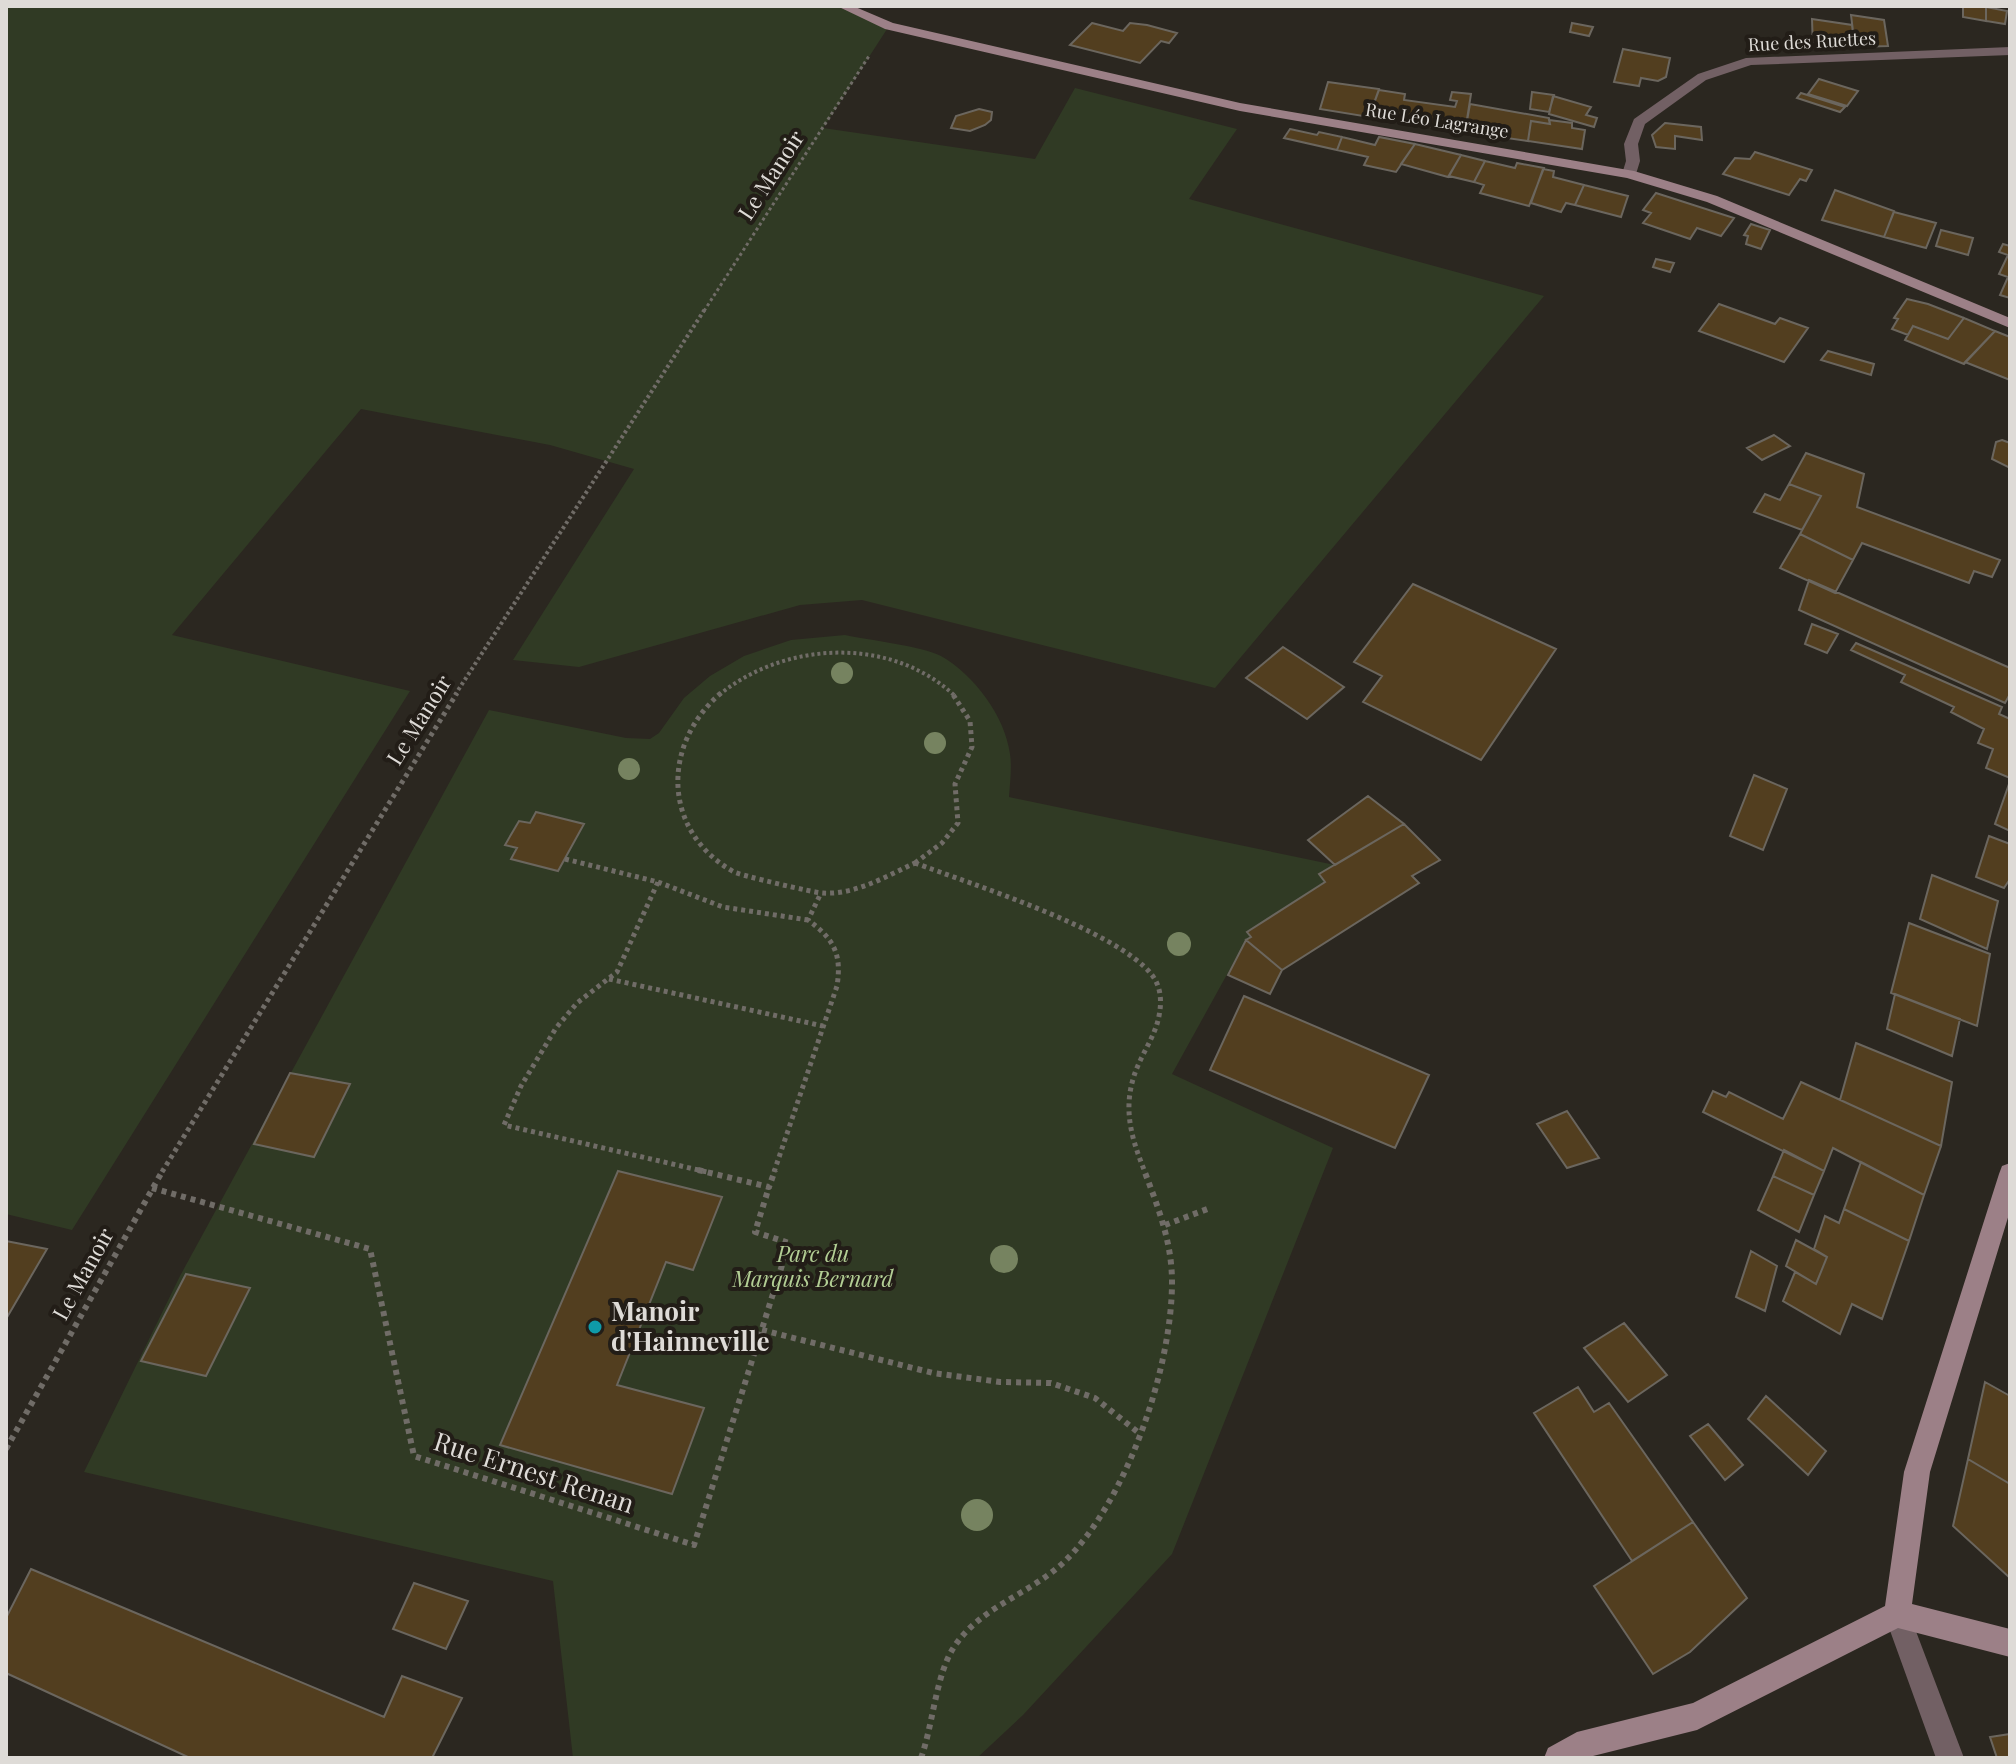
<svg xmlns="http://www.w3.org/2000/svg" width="2016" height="1764" font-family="'Playfair Display',serif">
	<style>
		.green { fill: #303a24 }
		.building { fill: #523e1f; stroke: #6b665e; stroke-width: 2 }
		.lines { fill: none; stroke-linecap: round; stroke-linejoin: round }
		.path-far3 { stroke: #706c67; stroke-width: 3; stroke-dasharray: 3 3; stroke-linecap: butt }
		.path-far2 { stroke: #706c67; stroke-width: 4; stroke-dasharray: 3 3; stroke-linecap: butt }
		.path-far1 { stroke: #706c67; stroke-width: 5; stroke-dasharray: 4 4; stroke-linecap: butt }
		.path { stroke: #706c67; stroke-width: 6; stroke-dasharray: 5 5; stroke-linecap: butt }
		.street { fill: #726064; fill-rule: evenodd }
		.secondary { fill: #9c8087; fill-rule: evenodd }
		.tree { fill: #768360 }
		.culture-dot { fill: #0f9aa8; stroke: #221d17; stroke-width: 3 }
		.labels { text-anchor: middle; stroke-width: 8; stroke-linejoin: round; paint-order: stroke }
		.far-street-label { font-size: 18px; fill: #dedbd7; stroke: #221d17 }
		.street-label { font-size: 22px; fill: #dedbd7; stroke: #221d17 }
		.park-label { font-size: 22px; font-style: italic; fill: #b3cf95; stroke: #221d17 }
		.near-poi-label { font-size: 26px; font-weight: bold; fill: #dedbd7; stroke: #221d17; text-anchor: start }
		.near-street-label { font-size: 26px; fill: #dedbd7; stroke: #221d17 }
	</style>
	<rect width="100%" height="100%" fill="#2b2720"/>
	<path class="green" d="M6,6h837l46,20 -66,102 212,31 40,-71 162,41 -48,70 355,97 -329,392 -353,-88 -62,5 -221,62 -66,-7 121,-191 -84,-24 -189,-36 -189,226 238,56 -338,539 -66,-16z
		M845,635c23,5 77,11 96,21 33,19 64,60 69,98 2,13 0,29 -1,43l326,68 -10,17 -77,50 3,5 -5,3 -74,134 161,74 -161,406 -149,161 -46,43h-404l-20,-177 -469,-109 96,-196 309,-566 137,28 24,1 9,-6 25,-35 26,-22 34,-20 47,-16z"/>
	<path class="building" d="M1963,6l23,1v14l-23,-4z
		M1986,7l21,4 -2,13 -19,-3z
		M1851,15l33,5 4,26 -33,1z
		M1812,19l40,6 3,22 -42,2z
		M1092,23l31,8 7,-8 17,2 30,8 -8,10 -8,-2 -21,22 -70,-18z
		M1572,23l21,4 -4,9 -19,-4z
		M1623,49l47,9 -4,19 -8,4 -17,-3 -2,8 -25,-4z
		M1819,79l39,12 -11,15 -39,-12z
		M1328,82l51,7 -10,28 -49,-8z
		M1379,90l26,4 -1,6 51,7 2,-6 -7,-1 2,-8 19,2 -6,38 -96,-15z
		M1532,92l22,3 -5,17 -19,-3z
		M1801,93l44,14 -5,5 -43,-14z
		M1553,96l38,11 -5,8 11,3 -3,9 -45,-13z
		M1470,104l79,14 1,6 -19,-3 -3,20 -63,-9z
		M979,109l13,3 -1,8 -6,5 -15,6 -19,-3 5,-12z
		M1549,120l23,3v5l13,2 -3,19 -54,-8 3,-20 19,3z
		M1665,123l36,4 1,13 -27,-4v13l-19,-2 -4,-12z
		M1290,129l27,6 2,-3 23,5 -5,13 -53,-12z
		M1342,137l33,8 4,-8 36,7 -19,28 -32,-7 4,-8 -31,-7z
		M1415,144l46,11 -13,22 -47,-13z
		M1755,152l57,18 -6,11 -6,-2 -11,16 -66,-21 12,-16 15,1z
		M1461,155l24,6 -11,21 -25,-6z
		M1485,161l30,7 2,-5 27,5 -15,38 -49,-13 4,-8 -10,-3z
		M1543,169l11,2 -1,6 31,8 -9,20 -9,-2 -5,9 -30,-9z
		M1584,185l44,11 -7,21 -46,-12z
		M1835,190l59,21 -10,26 -62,-17z
		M1656,193l78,25 -13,18 -24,-8 -7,11 -47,-16 8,-10 -8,-3z
		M1894,212l42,11 -10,25 -42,-11z
		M1751,224l19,6 -9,19 -15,-5 2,-8 -4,-1z
		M1941,230l32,8 -5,17 -32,-9z
		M2003,244l7,2v52l-10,-3 8,-18 -9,-3 9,-19 -9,-3z
		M1656,259l18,4 -4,9 -17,-5z
		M1907,299l21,5 36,14 -16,21 -35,-13 -5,9 -16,-6 6,-10 -4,-1z
		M1719,304l56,20 5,-6 28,10 -24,34 -85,-31z
		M1964,318l31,13 -31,33 -59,-24 8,-14 35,13z
		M1995,331l15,6v43l-45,-18z
		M1828,351l46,13 -3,11 -50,-15z
		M1774,435l16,11 -28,14 -15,-12z
		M2002,440l8,3v25l-18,-9 4,-17z
		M1806,453l58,21 -7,33 143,53 -8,17 -18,-6 -5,12 -107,-40 -9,17 -53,-26 21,-38 -32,-12z
		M1789,484l32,12 -19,34 -48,-18 11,-18 15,6z
		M1800,534l53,26 -18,33 -55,-25z
		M1809,580l201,88v26l-5,9 -206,-93z
		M1413,584l143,65 -75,111 -118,-58 19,-26 -28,-14z
		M1812,624l26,10 -11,19 -22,-9z
		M1856,643l146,64 -3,7 11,5v59l-24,-10 7,-19 -15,-6 6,-14 -33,-17 3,-5 -53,-25 4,-7 -54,-25z
		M1283,647l61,40 -37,32 -61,-41z
		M1754,775l33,14 -24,61 -33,-14z
		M2009,784h1v47l-15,-7z
		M1368,796l36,28 -69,41 -27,-25z
		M536,812l48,12 -26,47 -47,-12 6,-11 -12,-3 14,-24 11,2z
		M1404,824l36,36 -28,16 7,7 -137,87 -36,-30 5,-3 -4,-5 78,-50 -6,-8z
		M1989,836l21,8v35l-6,9 -28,-11z
		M1932,875l66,26 -11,48 -67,-30z
		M1909,923l81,31 -13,72 -86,-33z
		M1246,940l36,30 -12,24 -42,-19z
		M1895,994l65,25 -8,37 -65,-27z
		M1244,996l185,79 -34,73 -185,-78z
		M1856,1043l96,39 -11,64 -101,-46z
		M290,1073l60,11 -36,73 -60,-13z
		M1801,1082l140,64 -17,49 -91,-47 -9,23 -121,-59 10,-21 13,6 3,-5 54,27z
		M1567,1111l32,47 -32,10 -30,-44z
		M1784,1150l40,21 -10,24 -41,-19z
		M1861,1162l63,33 -15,46 -65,-32z
		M618,1171l104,26 -29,73 -27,-8 -49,123 87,23 -32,86 -172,-49z
		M1773,1176l41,19 -15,37 -41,-22z
		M1844,1209l65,32 -27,78 -30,-15 -12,30 -57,-33 12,-29 21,12 11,-27 -13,-8 11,-33 14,7z
		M1796,1240l31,17 -11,27 -30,-18z
		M6,1241l41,8 -41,70z
		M1751,1251l26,15 -12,45 -29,-14z
		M186,1274l64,14 -44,88 -65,-15z
		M1624,1323l43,52 -39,27 -44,-54z
		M1985,1382l25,14v88l-42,-25z
		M1578,1387l16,25 15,-9 84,119 -61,39 -98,-148z
		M1766,1396l60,55 -18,24 -60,-56z
		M1708,1424l35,41 -18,15 -35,-44z
		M1968,1459l42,25v94l-57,-52z
		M1693,1522l54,76 -57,54 -37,22 -59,-88z
		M31,1569l353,148 18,-41 60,22 -30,60h-242l-184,-85v-55z
		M414,1583l54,18 -22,48 -53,-20z
		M2010,1734v24h-13l-7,-21z"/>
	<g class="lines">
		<path class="path-far3" d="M704,311l165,-255"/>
		<path class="path-far2" d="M455,695l250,-386
			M719,695c66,-54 171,-59 235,0"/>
		<path class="path-far1" d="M721,693c-60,51 -59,139 13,179 5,3 81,21 89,21 32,2 64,-17 92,-30
			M565,859l93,23 -41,90 -40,31 -21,25 -35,58 -17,39 203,47
			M915,863c56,21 202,67 237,112 9,12 10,26 7,41 -3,16 -12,30 -19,45 -19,40 -11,72 5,111
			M915,863l27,-20 16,-20 -3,-39 17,-37 -2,-26 -18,-28
			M658,882l65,25 85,13
			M609,979l214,47
			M162,1172l295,-479
			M774,1172l63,-186c5,-32 -3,-47 -29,-66l13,-27"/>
		<path class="path" d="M698,1170l71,17 6,-17
			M152,1188l218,61 44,207 280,89 95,-302 -34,-11 14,-45
			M1165,1225l45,-17
			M762,1330l171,43 67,9 51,1 44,15 44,35
			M6,1449l157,-279
			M921,1758c12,-33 15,-84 33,-111 26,-40 76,-53 110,-85 63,-61 108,-194 108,-280 0,-40 -14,-75 -28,-112"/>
		<path class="street" d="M2010,47v8l-259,10 -45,15 -61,44 -7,20 2,17 -4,13 -7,4 -7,-4 4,-13 -2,-17 10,-25 64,-45 48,-16z
			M1897,1601l9,4 58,153h-28l-52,-144 4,-9z"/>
		<path class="secondary" d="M837,6h16l40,17 347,80 394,68 83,25 293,122v10l-303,-126 -80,-24 -387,-67 -355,-82z
			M2010,1163v48l-80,261 -18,132 98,25v28l-112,-29 -201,102 -112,28h-41l4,-10 29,-16 116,-29 192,-97 19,-134 95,-298 3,-8z"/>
	</g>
	<g class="tree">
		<circle cx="842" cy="673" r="11"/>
		<circle cx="935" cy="743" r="11"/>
		<circle cx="629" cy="769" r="11"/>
		<circle cx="1179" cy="944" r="12"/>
		<circle cx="1004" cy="1259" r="14"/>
		<circle cx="977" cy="1515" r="16"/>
	</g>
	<circle class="culture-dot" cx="595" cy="1327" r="8"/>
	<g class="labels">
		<g class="far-street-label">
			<text transform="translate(1812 42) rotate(-3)" y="6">Rue des Ruettes</text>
			<text transform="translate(1437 121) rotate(9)" y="6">Rue Léo Lagrange</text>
		</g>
		<g class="street-label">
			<text transform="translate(771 175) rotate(-57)" y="8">Le Manoir</text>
			<text transform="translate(419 720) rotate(-58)" y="8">Le Manoir</text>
			<text transform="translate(83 1274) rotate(-61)" y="8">Le Manoir</text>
		</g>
		<g class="park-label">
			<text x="813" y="1262">Parc du<tspan x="813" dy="25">Marquis Bernard</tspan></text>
		</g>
		<g class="near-poi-label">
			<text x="611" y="1321">Manoir<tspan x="611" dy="30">d'Hainneville</tspan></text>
		</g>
		<g class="near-street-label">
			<text transform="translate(534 1473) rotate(18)" y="9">Rue Ernest Renan</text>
		</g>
	</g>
	<rect width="2016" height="1764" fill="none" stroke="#dedbd7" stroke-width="16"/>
</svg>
